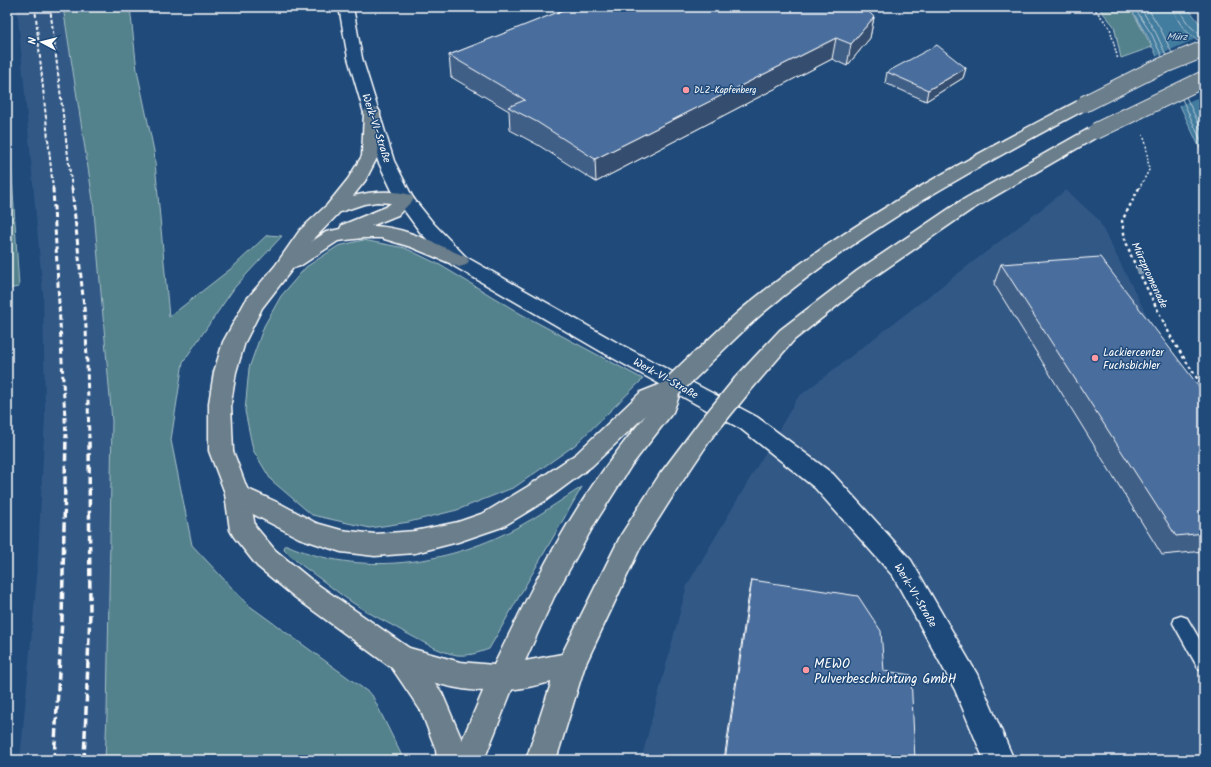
<svg xmlns="http://www.w3.org/2000/svg" width="1211" height="767" font-family="Kalam,sans-serif">
	<style>
		.built { fill: #305886 }
		.green { fill: #52828d; stroke: #a8c0c6 }
		.water { fill: #437b9e; stroke: #8eb0c5 }
		.pier { fill: #1f4a7a }
		.lines { fill: none; stroke-linecap: round; stroke-linejoin: round }
		.shore { stroke: #b4cad8; stroke-width: 1 }
		.service-casing { stroke: #fff; stroke-width: 3 }
		.secondary-casing { stroke: #fff; stroke-width: 3 }
		.primary-casing { stroke: #fff; stroke-width: 3 }
		.trunk-casing { stroke: #fff; stroke-width: 3 }
		.motorway-casing { stroke: #fff; stroke-width: 3 }
		.path-far1 { stroke: #fff; stroke-width: 1.5; stroke-dasharray: 2 2; stroke-linecap: butt }
		.path { stroke: #fff; stroke-width: 2.5; stroke-dasharray: 3 3; stroke-linecap: butt }
		.service { fill: #1f4a7a; fill-rule: evenodd }
		.secondary { fill: #1f4a7a; fill-rule: evenodd }
		.primary { fill: #6b7e8b; fill-rule: evenodd }
		.trunk { fill: #6b7e8b; fill-rule: evenodd }
		.motorway { fill: #6b7e8b; fill-rule: evenodd }
		.rail-far2 { stroke: #fff; stroke-width: 2; stroke-dasharray: 4 2; stroke-linecap: butt }
		.rail-far1 { stroke: #fff; stroke-width: 3; stroke-dasharray: 5.5 3; stroke-linecap: butt }
		.rail { stroke: #fff; stroke-width: 3.5; stroke-dasharray: 8 3.5; stroke-linecap: butt }
		.motorway-bridge-far1-casing { stroke: #fff; stroke-width: 18; stroke-linecap: butt }
		.motorway-bridge-casing { stroke: #fff; stroke-width: 23; stroke-linecap: butt }
		.motorway-bridge-far1 { stroke: #6b7e8b; stroke-width: 16 }
		.motorway-bridge { stroke: #6b7e8b; stroke-width: 20 }
		.tree { fill: #839cb3 }
		.wall { fill: #405f87; stroke: #fff }
		.shaded-wall { fill: #344d6e; stroke: #fff }
		.building { fill: #4a6e9d; stroke: #fff }
		.poi-dot { fill: #ff9aa2; stroke: #1f4a7a; stroke-width: 1.5 }
		.labels { text-anchor: middle; stroke-width: 3; stroke-linejoin: round; paint-order: stroke }
		.far-poi-label { font-size: 9px; fill: #fff; stroke: #1f4a7a; text-anchor: start }
		.far-water-label { font-size: 10px; font-style: italic; fill: #d0dee7; stroke: #1f4a7a }
		.street-label { font-size: 11px; fill: #fff; stroke: #1f4a7a }
		.poi-label { font-size: 11px; fill: #fff; stroke: #1f4a7a; text-anchor: start }
		.near-poi-label { font-size: 13px; fill: #fff; stroke: #1f4a7a; text-anchor: start }
	</style>
	<rect width="100%" height="100%" fill="#1f4a7a"/>
	<filter id="ink" filterUnits="userSpaceOnUse"><feTurbulence type="fractalNoise" baseFrequency=".025" numOctaves="2"/><feDisplacementMap in="SourceGraphic" scale="8" xChannelSelector="R" yChannelSelector="G"/><feConvolveMatrix kernelMatrix="1 2 1 2 8 2 1 2 1" color-interpolation-filters="sRGB"/></filter>
	<g filter="url(#ink)">
		<path class="built" d="M17,7h46l30,193 19,221 -5,293 -2,46h-85l17,-184 8,-160 -2,-122z
			M1066,190l32,29 79,156 27,33v352h-563l46,-175 111,-188z"/>
		<path class="green" d="M63,7h67l7,63 17,81 15,166 64,-50 34,-32 15,1 -47,51 -52,75 -12,78 21,105 55,59 125,91 32,65h-299l2,-46 5,-293 -19,-221z
			M1098,7h32l22,40 -31,11 -7,-32z
			M7,96l12,191 -12,2z
			M363,240l42,8 35,17 81,49 122,65 -68,66 -60,42 -58,23 -48,12 -39,6 -58,-13 -41,-35 -18,-30 -8,-39 4,-43 15,-42 17,-30 25,-29 32,-21z
			M582,487l-93,162c-11,4 -20,7 -32,6 -19,-3 -37,-15 -53,-23 -17,-10 -35,-18 -51,-29 -12,-8 -23,-17 -34,-25 -12,-9 -26,-18 -35,-29l1,-4h2c72,32 159,20 227,-16 24,-12 45,-28 68,-42z"/>
		<path class="water" d="M1130,7h57l17,22v128l-56,-120z"/>
		<path class="pier" d="M1204,35v60l-26,11 -23,-49z"/>
		<g class="lines">
			<path class="shore" d="M1134,7l18,28 10,22
				M1140,7l16,26 10,22
				M1147,7l14,23 11,23
				M1173,7c3,14 14,28 27,34
				M1179,7c3,11 14,25 25,29
				M1186,97l18,38
				M1182,99l22,48"/>
			<defs>
				<path id="service" d="M1181,616l6,2 17,29v24l-6,-3 -25,-45 2,-5z"/>
				<path id="secondary" d="M339,7h14l9,51 32,103 19,37 21,26 32,33 150,85 141,75 76,57 78,86 66,114 37,86h-30l-29,-70 -62,-114 -78,-88 -74,-59 -139,-77 -150,-87 -32,-33 -24,-33 -18,-38 -30,-103z"/>
				<path id="primary" d="M372,107l6,2 2,3 -2,44 -13,25 -12,15c20,-5 39,-6 58,-1l3,4 -16,16 -27,11c33,0 65,18 95,31l3,4 -3,4 -7,2 -48,-20 -30,-9h-18l-25,3 -38,25 -7,2 -31,40 -17,34 -9,30 -5,31 2,48 16,43 -3,7 -9,3 -9,-3 -19,-50v-48l5,-31 9,-30 23,-42 29,-34 25,-36 27,-25 21,-26 14,-23 2,-44 2,-3zM377,202l14,1 -5,4 -44,18 -2,4 -14,3 -15,10 29,-30 24,-8z"/>
				<path id="trunk" d="M237,484l9,3 3,7 6,32 20,24 39,32 98,68 30,43 20,47 31,-72 10,-4 10,4 4,9 -33,83h-47l-1,-10 -15,-39 -29,-43 -96,-70 -39,-32 -23,-29 -4,-7 -5,-36 3,-7z
					M571,652l10,4 4,9 -29,95h-30l31,-95 4,-9z"/>
				<path id="motorway" d="M1084,99l6,2 2,3 -2,3c-113,60 -228,122 -326,205 -20,17 -38,36 -57,54l-8,2 -8,-2 -3,-5 3,-5c20,-18 38,-37 58,-53 101,-82 216,-143 329,-202z
					M1096,126l6,2 2,3 -2,3 -131,76 -100,69 -77,61 -43,50 -8,2 -8,-2 -3,-6 3,-6 45,-48 77,-59 102,-69 131,-74z
					M671,380l8,2 3,6 -9,24 -42,54 -36,57 -41,74 -29,64 37,-7 59,-119 39,-61 40,-53 8,-2 8,2 3,6 -41,61 -38,60 -59,126c-13,5 -26,7 -39,10 -17,4 -34,7 -52,7 -33,1 -67,-11 -98,-23l-4,-9 4,-9 10,-4 58,16 34,3c26,-53 52,-107 83,-156 21,-33 44,-64 69,-94l-54,51 -47,35 -43,26 -44,15 -43,11 -40,3 -34,-4 -42,-14 -71,-37 -3,-7 3,-7 9,-3 44,20 35,19 25,7 34,4 40,-3 43,-9 26,-9 43,-26 49,-33 65,-62z"/>
			</defs>
			<use href="#service" class="service-casing"/>
			<use href="#secondary" class="secondary-casing"/>
			<use href="#primary" class="primary-casing"/>
			<use href="#trunk" class="trunk-casing"/>
			<use href="#motorway" class="motorway-casing"/>
			<path class="path-far1" d="M1093,7l17,21 8,32
				M1139,189l10,-19 -3,-26 -3,-9"/>
			<path class="path" d="M1139,188l-17,33 3,18 7,19 41,83 31,48"/>
			<use href="#service" class="service"/>
			<use href="#secondary" class="secondary"/>
			<use href="#primary" class="primary"/>
			<use href="#trunk" class="trunk"/>
			<use href="#motorway" class="motorway"/>
			<path class="rail-far2" d="M35,7l18,182
				M50,7l22,182"/>
			<path class="rail-far1" d="M53,188l13,250
				M72,188l14,139 3,111"/>
			<path class="rail" d="M54,760l8,-141 4,-182
				M84,760l6,-148 -1,-175"/>
			<defs>
				<path id="motorway-bridge-far1" d="M1084,104l68,-34 52,-21
					M1096,131l108,-52"/>
				<path id="motorway-bridge" d="M671,388l28,-27
					M708,427l35,-43"/>
			</defs>
			<use href="#motorway-bridge-far1" class="motorway-bridge-far1-casing"/>
			<use href="#motorway-bridge" class="motorway-bridge-casing"/>
			<use href="#motorway-bridge-far1" class="motorway-bridge-far1"/>
			<use href="#motorway-bridge" class="motorway-bridge"/>
		</g>
		<circle class="tree" cx="1142" cy="269" r="5.5"/>
		<path class="wall" d="M567,7h297l10,10 -4,21 -23,28 -15,-7 -236,123 -58,-37 -28,-15 -1,-19 -58,-34 -2,-22 118,-46z
			M966,68l-3,10 -37,23 -41,-18 2,-11z
			M1001,264l203,129v158l-42,4 -168,-271z
			M752,580l132,91 31,89h-191l24,-160z"/>
		<path class="shaded-wall" d="M874,17l-4,21 -23,28 4,-22z
			M836,38l-4,21 -236,123 -1,-23z
			M966,68l-3,10 -37,23 2,-11z"/>
		<path class="building" d="M570,7h294l10,10 -23,27 -15,-6 -241,121 -58,-37 -29,-15 17,-7 -76,-45 122,-48z
			M937,45l29,23 -38,22 -41,-18z
			M1100,257l104,136v140l-28,3 -175,-272z
			M752,580l106,16 23,35 3,40 27,4 4,85h-190z"/>
	</g>
	<g class="poi-dot">
		<circle cx="686" cy="90" r="4"/>
		<circle cx="1095" cy="358" r="4"/>
		<circle cx="806" cy="670" r="4"/>
	</g>
	<g class="labels">
		<g class="far-poi-label">
			<text x="694" y="93">DLZ-Kapfenberg</text>
		</g>
		<g class="far-water-label">
			<text x="1177" y="40">Mürz</text>
		</g>
		<g class="street-label">
			<text transform="translate(377 128) rotate(72)" y="4">Werk-VI-Straße</text>
			<text transform="translate(1150 275) rotate(65)" y="4">Mürzpromenade</text>
			<text transform="translate(666 378) rotate(29)" y="4">Werk-VI-Straße</text>
			<text transform="translate(916 595) rotate(59)" y="4">Werk-VI-Straße</text>
		</g>
		<g class="poi-label">
			<text x="1103" y="356">Lackiercenter<tspan x="1103" dy="13">Fuchsbichler</tspan></text>
		</g>
		<g class="near-poi-label">
			<text x="814" y="668">MEWO<tspan x="814" dy="15">Pulverbeschichtung GmbH</tspan></text>
		</g>
	</g>
	<rect width="1211" height="767" fill="none" stroke="#1f4a7a" stroke-width="24"/>
	<rect x="12" y="12" width="1187" height="743" fill="none" stroke="#fff" stroke-width="1.5" filter="url(#ink)"/>
	<g transform="translate(42 42) rotate(277)" stroke="#1f4a7a" stroke-width="3" paint-order="stroke">
	<path d="M0-3L7 15L0 10L-7 15Z" fill="#ffffff"/>
	<text y="-6" font-size="11" font-weight="bold" text-anchor="middle" fill="#ffffff">N</text>
	</g>
</svg>
